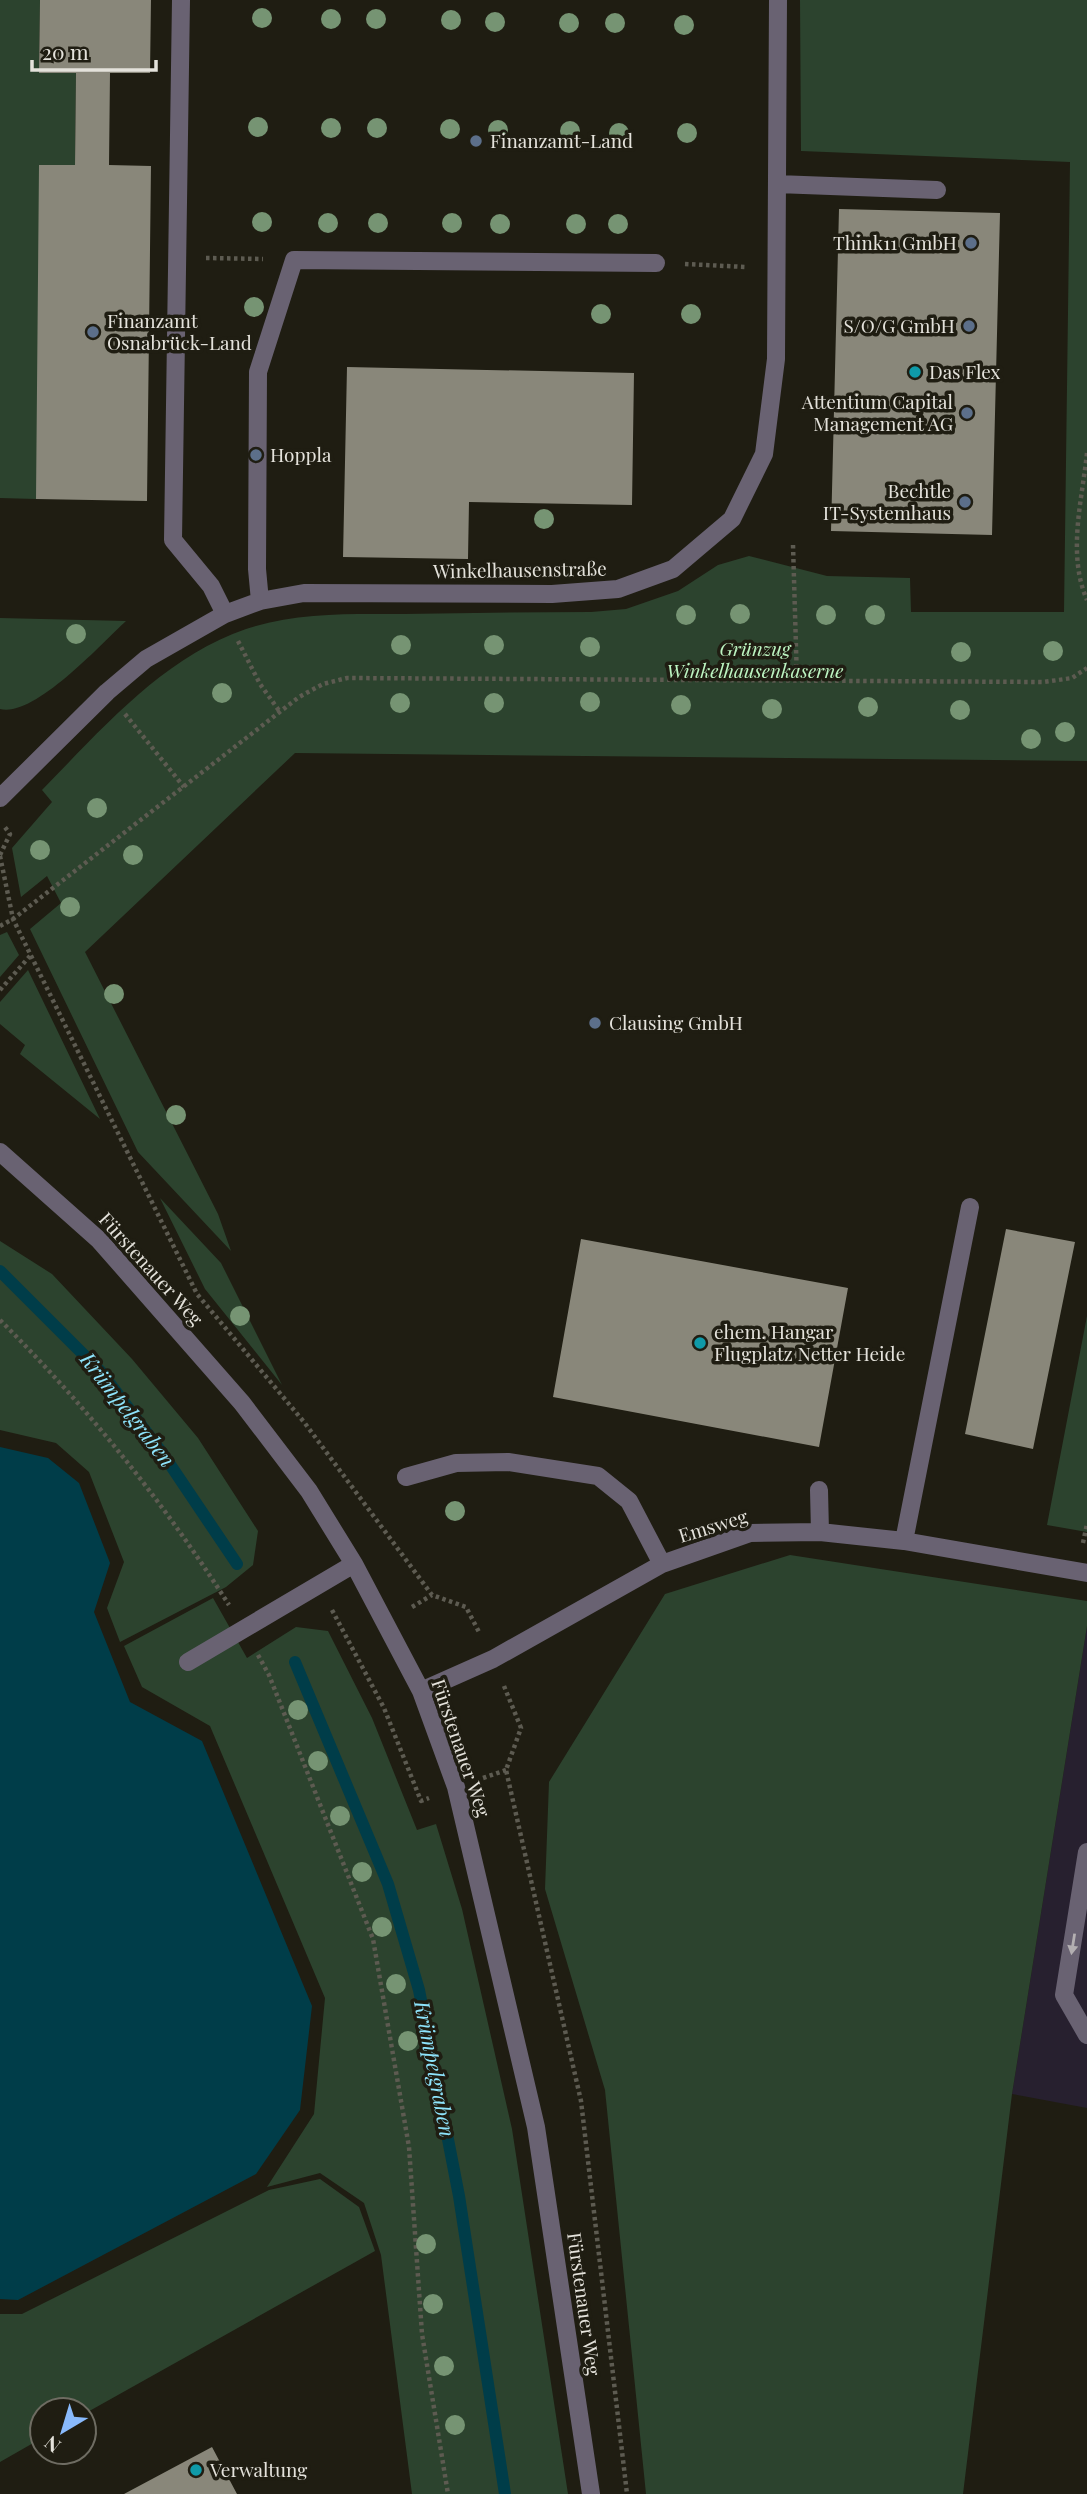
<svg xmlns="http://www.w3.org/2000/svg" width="1087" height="2494" font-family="'Playfair Display',serif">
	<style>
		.industrial { fill: #27202f }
		.green { fill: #2c432e }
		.water { fill: #003d49 }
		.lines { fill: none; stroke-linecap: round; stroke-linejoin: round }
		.stream { stroke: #003d49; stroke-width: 12 }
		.building { fill: #89877a }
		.path { stroke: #5d5b51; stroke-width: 4.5; stroke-dasharray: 3.5 3.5; stroke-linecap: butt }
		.minor { stroke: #696272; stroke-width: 18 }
		.tree { fill: #769473 }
		.oneway { fill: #b3afb1 }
		.service-dot { fill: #5c6f8a; stroke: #1f1d12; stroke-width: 2.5 }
		.culture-dot { fill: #0f9aa8; stroke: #1f1d12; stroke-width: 2.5 }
		.labels { text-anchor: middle; stroke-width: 7; stroke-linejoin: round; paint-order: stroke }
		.poi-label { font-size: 19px; fill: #e4e2db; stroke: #1f1d12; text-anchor: start }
		.street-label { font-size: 19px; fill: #e4e2db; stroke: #1f1d12 }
		.park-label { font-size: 19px; font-style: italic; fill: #bdf5c2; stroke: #1f1d12 }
		.water-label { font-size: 21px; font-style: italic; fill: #8ee4fc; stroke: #1f1d12 }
	</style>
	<rect width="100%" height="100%" fill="#1f1d12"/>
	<path class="industrial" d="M1087,1626v482l-75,-14z"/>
	<path class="green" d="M0,0h40l-1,72 37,1 -1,92 -39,334 -36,-1z
		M800,0h287v761l-792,-8 -210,199 133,262 13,37 -93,-99 -108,-223 31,-26 -14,-27 -26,21 -9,-49 40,-46 -10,-12c60,-61 120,-132 204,-161 51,-17 105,-15 158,-15 63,-1 125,-2 187,-2l35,-3 52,-18 40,-26 31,-9 78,20 83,2 1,34h153l6,-450 -269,-11z
		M0,618l126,3c-25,23 -92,97 -126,88z
		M7,932l12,23 -19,22v-42z
		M28,970l72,149 -80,-65 5,-9 -25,-21v-22z
		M160,1198l61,65 61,122 -77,-96z
		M0,1241l52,33 80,85 66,79 60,93 -5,34 -27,22 -106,55 -13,-34 17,-46 -35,-90 -33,-29 -56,-13z
		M1087,1316v216l-40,-7z
		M790,1555l297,46v25l-75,468 -49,400h-317l-41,-404 -60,-201 4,-107 116,-188z
		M213,1598l34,60 49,-31 32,4 44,87 45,112 19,-6 26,85 50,220 56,365h-156l-31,-239 -17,-52 -44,-30 -53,14 47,-73 11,-116 -115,-272 -68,-39 -18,-41z
		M320,2179l39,28 16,44 -291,163v-4h-42v28l-42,24v-148h22l247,-124z"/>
	<path class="water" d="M0,1447l48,11 31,25 31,80 -16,49 36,90 72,39 110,265 -12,104 -44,64 -238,126 -18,-1z"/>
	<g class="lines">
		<path class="stream" d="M0,1271l102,102 61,81 74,110
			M295,1662l93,222 31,106 40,206 46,298"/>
	</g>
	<path class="building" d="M40,0h111l-1,73h-40l-1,92 42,1 -4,335 -111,-2 3,-334h36l1,-92h-37z
		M839,209l161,4 -8,322 -161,-4z
		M347,367l287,6 -2,132 -163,-3 -1,57 -125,-2z
		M1006,1229l69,13 -42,207 -68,-15z
		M581,1239l267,49 -29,159 -266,-50z
		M212,2447l25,47h-113z"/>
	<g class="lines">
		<path class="path" d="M206,258l57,1
			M685,264l61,3
			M1087,453c-5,48 -20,101 0,147
			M793,545l4,136
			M238,641l22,43 20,28
			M125,714l59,73
			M0,855l10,-21 -6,-8
			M0,856l13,63 184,375 107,128 128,173 34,12 14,27
			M0,926l13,-7 286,-222 24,-13 24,-6 697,4 28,-4 15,-10
			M0,990l30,-34
			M0,1320c88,88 162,180 229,285
			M1083,1543l4,-19
			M412,1607l20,-12
			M332,1610l52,98 37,93 8,-3
			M258,1655l11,20 104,264 36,208 13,187 26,160
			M504,1686l17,42 -15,42 75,331 46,393
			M483,1778l23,-8"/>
		<path class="minor" d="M181,0l-8,540 38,46 14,28
			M777,184l160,6
			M260,601l-3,-32 1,-197 36,-112 362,3
			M0,798l107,-106 39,-33 79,-45 35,-13 44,-8 248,1 66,-5 55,-20 59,-50 32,-65 12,-95 2,-359
			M0,1152l99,88 143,163 67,88 45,73 67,127 35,96 80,340 55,367
			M406,1477l50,-14 52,-1 90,14 31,25 33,63
			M819,1490l1,42
			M904,1541l66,-334
			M188,1662l166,-98
			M421,1691l72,-32 169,-95 88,-31 70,-1 84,9 183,32
			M1087,1852l-23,143 23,40"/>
	</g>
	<g class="tree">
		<circle cx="262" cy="18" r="10"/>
		<circle cx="331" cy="19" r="10"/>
		<circle cx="376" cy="19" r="10"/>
		<circle cx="451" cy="20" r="10"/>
		<circle cx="495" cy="22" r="10"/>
		<circle cx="569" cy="23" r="10"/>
		<circle cx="615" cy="23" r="10"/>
		<circle cx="684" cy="25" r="10"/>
		<circle cx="258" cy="127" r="10"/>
		<circle cx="331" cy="128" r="10"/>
		<circle cx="377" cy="128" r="10"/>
		<circle cx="450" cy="129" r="10"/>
		<circle cx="498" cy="130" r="10"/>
		<circle cx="570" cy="131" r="10"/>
		<circle cx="619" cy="133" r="10"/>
		<circle cx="687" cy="133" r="10"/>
		<circle cx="262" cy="222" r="10"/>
		<circle cx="328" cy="223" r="10"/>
		<circle cx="378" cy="223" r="10"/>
		<circle cx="452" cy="223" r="10"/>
		<circle cx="500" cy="224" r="10"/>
		<circle cx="576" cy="224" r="10"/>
		<circle cx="618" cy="224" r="10"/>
		<circle cx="254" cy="307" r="10"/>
		<circle cx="601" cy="314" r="10"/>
		<circle cx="691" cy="314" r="10"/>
		<circle cx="544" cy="519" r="10"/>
		<circle cx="740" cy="614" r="10"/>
		<circle cx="686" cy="615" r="10"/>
		<circle cx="826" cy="615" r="10"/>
		<circle cx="875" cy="615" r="10"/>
		<circle cx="76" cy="634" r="10"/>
		<circle cx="401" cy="645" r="10"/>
		<circle cx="494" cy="645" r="10"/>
		<circle cx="590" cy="647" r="10"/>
		<circle cx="1053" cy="651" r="10"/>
		<circle cx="961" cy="652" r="10"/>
		<circle cx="222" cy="693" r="10"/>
		<circle cx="590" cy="702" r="10"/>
		<circle cx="400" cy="703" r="10"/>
		<circle cx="494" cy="703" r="10"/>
		<circle cx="681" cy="705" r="10"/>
		<circle cx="868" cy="707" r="10"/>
		<circle cx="772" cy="709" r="10"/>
		<circle cx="960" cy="710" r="10"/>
		<circle cx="1065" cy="732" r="10"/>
		<circle cx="1031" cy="739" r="10"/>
		<circle cx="97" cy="808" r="10"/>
		<circle cx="40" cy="850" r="10"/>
		<circle cx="133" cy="855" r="10"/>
		<circle cx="70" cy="907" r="10"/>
		<circle cx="114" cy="994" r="10"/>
		<circle cx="176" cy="1115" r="10"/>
		<circle cx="240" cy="1316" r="10"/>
		<circle cx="455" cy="1511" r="10"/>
		<circle cx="298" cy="1710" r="10"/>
		<circle cx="318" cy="1761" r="10"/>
		<circle cx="340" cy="1816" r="10"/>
		<circle cx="362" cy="1872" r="10"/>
		<circle cx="382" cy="1927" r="10"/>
		<circle cx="396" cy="1984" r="10"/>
		<circle cx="408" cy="2041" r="10"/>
		<circle cx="426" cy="2244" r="10"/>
		<circle cx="433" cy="2304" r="10"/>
		<circle cx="444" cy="2366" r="10"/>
		<circle cx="455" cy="2425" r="10"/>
	</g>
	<defs><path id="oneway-solid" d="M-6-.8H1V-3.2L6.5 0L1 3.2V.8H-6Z" transform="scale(1.75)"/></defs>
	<use class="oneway" href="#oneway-solid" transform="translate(1073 1944) rotate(99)"/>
	<g class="service-dot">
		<circle cx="476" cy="141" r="7"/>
		<circle cx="971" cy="243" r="7"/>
		<circle cx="969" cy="326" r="7"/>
		<circle cx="93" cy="332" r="7"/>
		<circle cx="967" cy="413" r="7"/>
		<circle cx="256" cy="455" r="7"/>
		<circle cx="965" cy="502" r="7"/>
		<circle cx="595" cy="1023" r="7"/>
	</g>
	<g class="culture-dot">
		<circle cx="915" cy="372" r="7"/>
		<circle cx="700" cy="1343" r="7"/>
		<circle cx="196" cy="2470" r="7"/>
	</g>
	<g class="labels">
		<g class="poi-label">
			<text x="490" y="148">Finanzamt-Land</text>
			<text x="957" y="250" text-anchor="end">Think11 GmbH</text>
			<text x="107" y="328">Finanzamt<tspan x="107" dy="22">Osnabrück-Land</tspan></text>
			<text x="955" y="333" text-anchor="end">S/O/G GmbH</text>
			<text x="929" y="379">Das Flex</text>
			<text x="953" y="409" text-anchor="end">Attentium Capital<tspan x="953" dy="22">Management AG</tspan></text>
			<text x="270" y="462">Hoppla</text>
			<text x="951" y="498" text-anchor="end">Bechtle<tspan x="951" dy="22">IT-Systemhaus</tspan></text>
			<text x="609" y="1030">Clausing GmbH</text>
			<text x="714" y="1339">ehem. Hangar<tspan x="714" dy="22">Flugplatz Netter Heide</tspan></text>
			<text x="210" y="2477">Verwaltung</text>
		</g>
		<g class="street-label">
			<text transform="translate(520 570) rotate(-1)" y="7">Winkelhausenstraße</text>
			<text transform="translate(151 1269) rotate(48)" y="7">Fürstenauer Weg</text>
			<text transform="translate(713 1526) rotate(-17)" y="7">Emsweg</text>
			<text transform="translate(461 1748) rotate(71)" y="7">Fürstenauer Weg</text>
			<text transform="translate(584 2304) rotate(82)" y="7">Fürstenauer Weg</text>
		</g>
		<g class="park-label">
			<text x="755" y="656">Grünzug<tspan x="755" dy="22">Winkelhausenkaserne</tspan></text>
		</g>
		<g class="water-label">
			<text transform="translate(127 1410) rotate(52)" y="7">Krümpelgraben</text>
			<text transform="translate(434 2069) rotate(79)" y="7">Krümpelgraben</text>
		</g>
	</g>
	<g transform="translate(63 2431) rotate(218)"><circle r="33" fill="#1f1d12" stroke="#6e6c62" stroke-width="2"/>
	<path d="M0-5L12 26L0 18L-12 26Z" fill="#89bafc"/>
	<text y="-10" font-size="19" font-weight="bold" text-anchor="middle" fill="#e4e2db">N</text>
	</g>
	<path d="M32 60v10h124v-10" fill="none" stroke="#e4e2db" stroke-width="3.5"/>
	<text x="42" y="60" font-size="21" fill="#e4e2db" stroke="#1f1d12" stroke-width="5" paint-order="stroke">20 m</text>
</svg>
